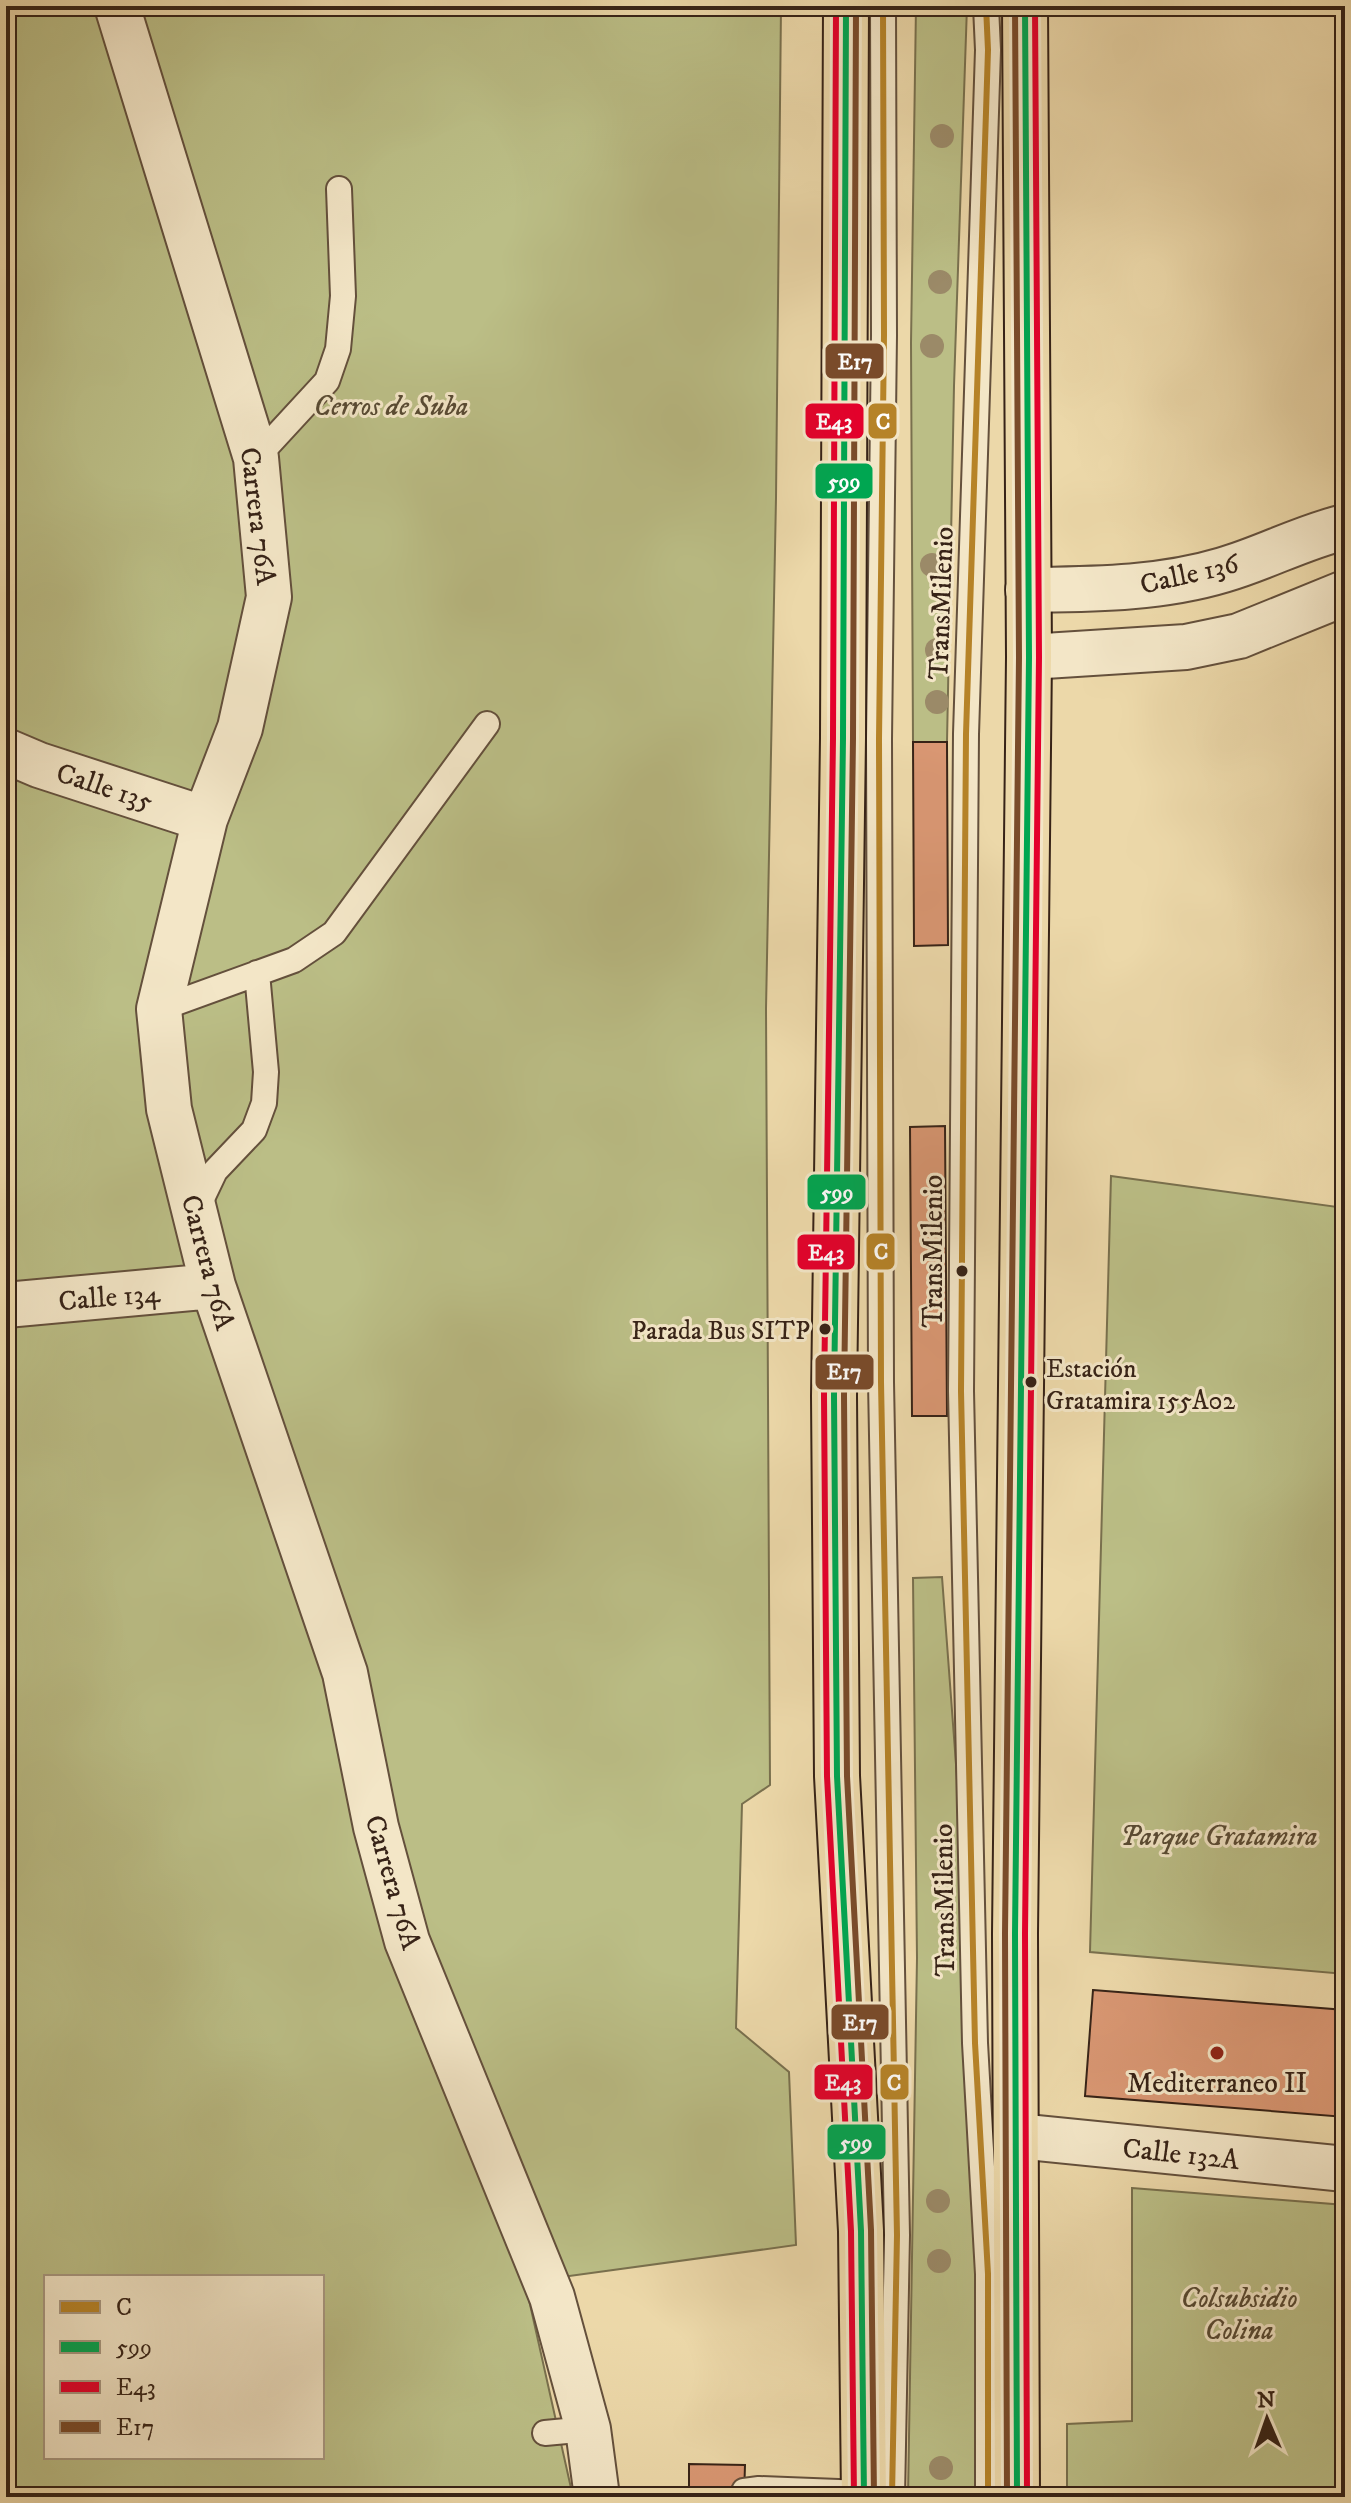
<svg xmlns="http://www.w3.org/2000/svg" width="1351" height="2503" font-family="'IM FELL DW Pica',serif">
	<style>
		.green { fill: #bbbe86; stroke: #79704e; stroke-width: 2; fill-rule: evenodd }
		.building { fill: #d99773; stroke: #372317; stroke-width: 2 }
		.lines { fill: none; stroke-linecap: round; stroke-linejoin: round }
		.lane-casing { stroke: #64503c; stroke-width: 28 }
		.street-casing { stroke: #64503c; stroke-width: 48 }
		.primary-casing { stroke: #372317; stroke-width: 48 }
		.lane { stroke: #f3e6c7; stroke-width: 24 }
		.street { stroke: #f3e6c7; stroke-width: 44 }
		.primary { stroke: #ecd8a9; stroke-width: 44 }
		.bus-1-casing { stroke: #f3e6c7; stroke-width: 12 }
		.bus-2-casing { stroke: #f3e6c7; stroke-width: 12 }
		.bus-3-casing { stroke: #f3e6c7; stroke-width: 12 }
		.bus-4-casing { stroke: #f3e6c7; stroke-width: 12 }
		.bus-1 { stroke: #b68328; stroke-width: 6 }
		.bus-2 { stroke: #00a651; stroke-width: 6 }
		.bus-3 { stroke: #e4002b; stroke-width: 6 }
		.bus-4 { stroke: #7a4b2a; stroke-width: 6 }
		.tree { fill: #9b8a68 }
		.bus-dot { fill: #372317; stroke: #f3e6c7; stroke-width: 3 }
		.poi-dot { fill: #8f2418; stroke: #f3e6c7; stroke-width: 3 }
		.labels { text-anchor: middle; stroke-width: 6; stroke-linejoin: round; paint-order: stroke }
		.bus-label { font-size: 26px; fill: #372317; stroke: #f3e6c7; text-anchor: end }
		.park-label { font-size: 28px; font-style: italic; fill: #584a33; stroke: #f3e6c7 }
		.street-label { font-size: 28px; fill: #372317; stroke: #f3e6c7 }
		.poi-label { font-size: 28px; fill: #372317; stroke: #f3e6c7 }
		.line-badge { stroke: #f3e6c7; stroke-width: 3 }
		.badge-label { font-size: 22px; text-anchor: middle; font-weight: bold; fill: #fff }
	</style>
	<rect width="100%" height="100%" fill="#ecd8a9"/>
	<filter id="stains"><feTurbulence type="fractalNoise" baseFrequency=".0025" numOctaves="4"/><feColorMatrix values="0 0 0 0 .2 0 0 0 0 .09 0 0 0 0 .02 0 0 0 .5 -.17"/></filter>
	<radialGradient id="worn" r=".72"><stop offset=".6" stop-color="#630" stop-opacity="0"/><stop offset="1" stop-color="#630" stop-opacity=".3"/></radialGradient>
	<path class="green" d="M6,6h775l-5,492 -10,511 4,776 -28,19 -6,224 53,44 7,173 -271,37 48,215h-567zM46,2277h276v180h-276z
		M916,6h51l-13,380 -7,356h-34l-2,-399z
		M1111,1176l234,32v766l-255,-22z
		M942,1577l25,334 13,355 -3,231h-69l9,-539 -4,-380z
		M1132,2188l213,17v292h-278v-73l65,-3z"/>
	<path class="building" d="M913,742h34l1,203 -34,1z
		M945,1126l2,290h-35l-2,-289z
		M1093,1990l252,20v107l-260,-21z
		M1345,2375v93l-8,-1z
		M689,2464l56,1 -1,32h-55z"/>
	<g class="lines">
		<defs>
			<path id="lane" d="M883,6l1,329 -5,404 2,643 16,853 -5,262
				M986,6l2,44 -22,684 -5,657 14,652 13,231v223
				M256,458l71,-77 11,-32 5,-53 -4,-107
				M159,1009l135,-49 40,-27 153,-209
				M195,1213l20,-42 39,-41 10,-27 2,-31 -9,-99
				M545,2433l43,-4
				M744,2491l15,-2 105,4"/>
			<path id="street" d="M117,6l139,452 13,139 -29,131 -35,91 -46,190 10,100 44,177 132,387 31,154 31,114 145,356 36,132 9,68
				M1028,590c65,-1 132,-1 195,-20 42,-12 79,-33 122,-43
				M1029,657l157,-10 53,-11 106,-43
				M6,751l33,14 166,54
				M6,1305l207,-19
				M1016,2136l329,33"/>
			<path id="primary" d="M846,6l-3,732 -9,658 3,380 24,455 3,266
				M1017,2497l-2,-563 14,-1277 -4,-651"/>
		</defs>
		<use href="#lane" class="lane-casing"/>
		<use href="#street" class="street-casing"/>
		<use href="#primary" class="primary-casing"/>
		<use href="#lane" class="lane"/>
		<use href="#street" class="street"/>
		<use href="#primary" class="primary"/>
		<defs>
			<path id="bus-1" d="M883,6l1,329 -5,404 2,643 16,853 -5,262
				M986,6l2,44 -22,684 -5,657 14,652 13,231v223"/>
			<path id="bus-2" d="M846,6l-3,732 -9,658 3,380 24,455 3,266
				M1017,2497l-2,-563 14,-1277 -4,-651"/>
			<path id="bus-3" d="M836,6l-3,732 -9,658 3,380 24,455 3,266
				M1027,2497l-2,-563 14,-1277 -4,-651"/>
			<path id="bus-4" d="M856,6l-3,732 -9,658 3,380 24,454 3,267
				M1007,2497l-2,-563 14,-1277 -4,-651"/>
		</defs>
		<use href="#bus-1" class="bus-1-casing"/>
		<use href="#bus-2" class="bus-2-casing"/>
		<use href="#bus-3" class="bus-3-casing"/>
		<use href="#bus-4" class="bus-4-casing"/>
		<use href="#bus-1" class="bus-1"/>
		<use href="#bus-2" class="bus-2"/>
		<use href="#bus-3" class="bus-3"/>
		<use href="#bus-4" class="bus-4"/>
	</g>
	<g class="tree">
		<circle cx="942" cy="136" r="12"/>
		<circle cx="940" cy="282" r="12"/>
		<circle cx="932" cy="346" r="12"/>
		<circle cx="932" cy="565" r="12"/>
		<circle cx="937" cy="650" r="12"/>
		<circle cx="937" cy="702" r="12"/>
		<circle cx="938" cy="2201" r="12"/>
		<circle cx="939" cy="2261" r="12"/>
		<circle cx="941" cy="2468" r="12"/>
	</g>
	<g class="bus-dot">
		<circle cx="962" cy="1271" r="7"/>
		<circle cx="825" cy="1329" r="7"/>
		<circle cx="1031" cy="1382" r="7"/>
	</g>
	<circle class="poi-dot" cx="1217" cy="2053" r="8"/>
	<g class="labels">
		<g class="bus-label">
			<text x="810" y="1339">Parada Bus SITP</text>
			<text x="1046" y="1377" text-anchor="start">Estación<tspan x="1046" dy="32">Gratamira 155A02</tspan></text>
		</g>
		<g class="park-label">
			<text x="391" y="415">Cerros de Suba</text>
			<text x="1219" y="1845">Parque Gratamira</text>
			<text x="1239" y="2307">Colsubsidio<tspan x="1239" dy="32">Colina</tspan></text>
		</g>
		<g class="street-label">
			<text transform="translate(259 516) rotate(83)" y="10">Carrera 76A</text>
			<text transform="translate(1189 573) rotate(-13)" y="10">Calle 136</text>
			<text transform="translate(940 603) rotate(-88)" y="10">TransMilenio</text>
			<text transform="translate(105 786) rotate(18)" y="10">Calle 135</text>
			<text transform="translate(932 1251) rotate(-90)" y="10">TransMilenio</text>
			<text transform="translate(209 1262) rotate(75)" y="10">Carrera 76A</text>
			<text transform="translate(109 1296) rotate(-5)" y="10">Calle 134</text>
			<text transform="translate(394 1882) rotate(74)" y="10">Carrera 76A</text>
			<text transform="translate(943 1900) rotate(-91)" y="10">TransMilenio</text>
			<text transform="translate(1181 2153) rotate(6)" y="10">Calle 132A</text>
		</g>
		<g class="poi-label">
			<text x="1217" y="2092">Mediterraneo II</text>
		</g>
	</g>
	<g class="line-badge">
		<rect x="824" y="342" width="61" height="38" rx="8" fill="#7a4b2a"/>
		<rect x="867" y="402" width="31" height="38" rx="8" fill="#b68328"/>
		<rect x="804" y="402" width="61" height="38" rx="8" fill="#e4002b"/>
		<rect x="814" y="462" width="60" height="38" rx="8" fill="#00a651"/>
		<rect x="806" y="1173" width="61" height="38" rx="8" fill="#00a651"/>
		<rect x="865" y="1232" width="31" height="39" rx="8" fill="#b68328"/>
		<rect x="796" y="1233" width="60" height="38" rx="8" fill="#e4002b"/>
		<rect x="814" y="1353" width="61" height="38" rx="8" fill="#7a4b2a"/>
		<rect x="830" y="2003" width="60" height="38" rx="8" fill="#7a4b2a"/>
		<rect x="879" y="2063" width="31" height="38" rx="8" fill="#b68328"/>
		<rect x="813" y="2063" width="61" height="38" rx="8" fill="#e4002b"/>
		<rect x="826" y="2123" width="61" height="38" rx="8" fill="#00a651"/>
	</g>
	<g class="badge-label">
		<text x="855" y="369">E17</text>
		<text x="883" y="429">C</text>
		<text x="834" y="429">E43</text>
		<text x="844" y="489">599</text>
		<text x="837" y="1200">599</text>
		<text x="881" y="1259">C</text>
		<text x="826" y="1260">E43</text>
		<text x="844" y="1379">E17</text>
		<text x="860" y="2030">E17</text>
		<text x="894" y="2090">C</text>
		<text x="843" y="2090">E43</text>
		<text x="856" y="2150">599</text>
	</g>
	<rect width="1351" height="2503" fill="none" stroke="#ecd8a9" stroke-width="32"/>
	<rect x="8" y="8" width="1335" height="2487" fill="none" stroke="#372317" stroke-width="4"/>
	<rect x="16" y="16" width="1319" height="2471" fill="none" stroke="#372317" stroke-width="2"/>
	<rect x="44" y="2275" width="280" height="184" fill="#f3e6c7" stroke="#a89881" stroke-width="2"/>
	<rect x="60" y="2301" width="40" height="12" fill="#b68328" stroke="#a89881" stroke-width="2"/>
	<text x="116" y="2315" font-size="24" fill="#372317">C</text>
	<rect x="60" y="2341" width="40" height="12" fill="#00a651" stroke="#a89881" stroke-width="2"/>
	<text x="116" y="2355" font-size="24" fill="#372317">599</text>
	<rect x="60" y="2381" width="40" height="12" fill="#e4002b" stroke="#a89881" stroke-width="2"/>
	<text x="116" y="2395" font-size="24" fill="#372317">E43</text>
	<rect x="60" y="2421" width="40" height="12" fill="#7a4b2a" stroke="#a89881" stroke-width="2"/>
	<text x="116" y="2435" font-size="24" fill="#372317">E17</text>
	<g transform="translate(1267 2419) rotate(358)" stroke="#f3e6c7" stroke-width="6" paint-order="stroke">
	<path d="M0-6L14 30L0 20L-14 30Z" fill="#372317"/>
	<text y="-12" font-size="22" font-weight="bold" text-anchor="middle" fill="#372317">N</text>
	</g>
	<rect width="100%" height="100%" filter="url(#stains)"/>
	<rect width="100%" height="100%" fill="url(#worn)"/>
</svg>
